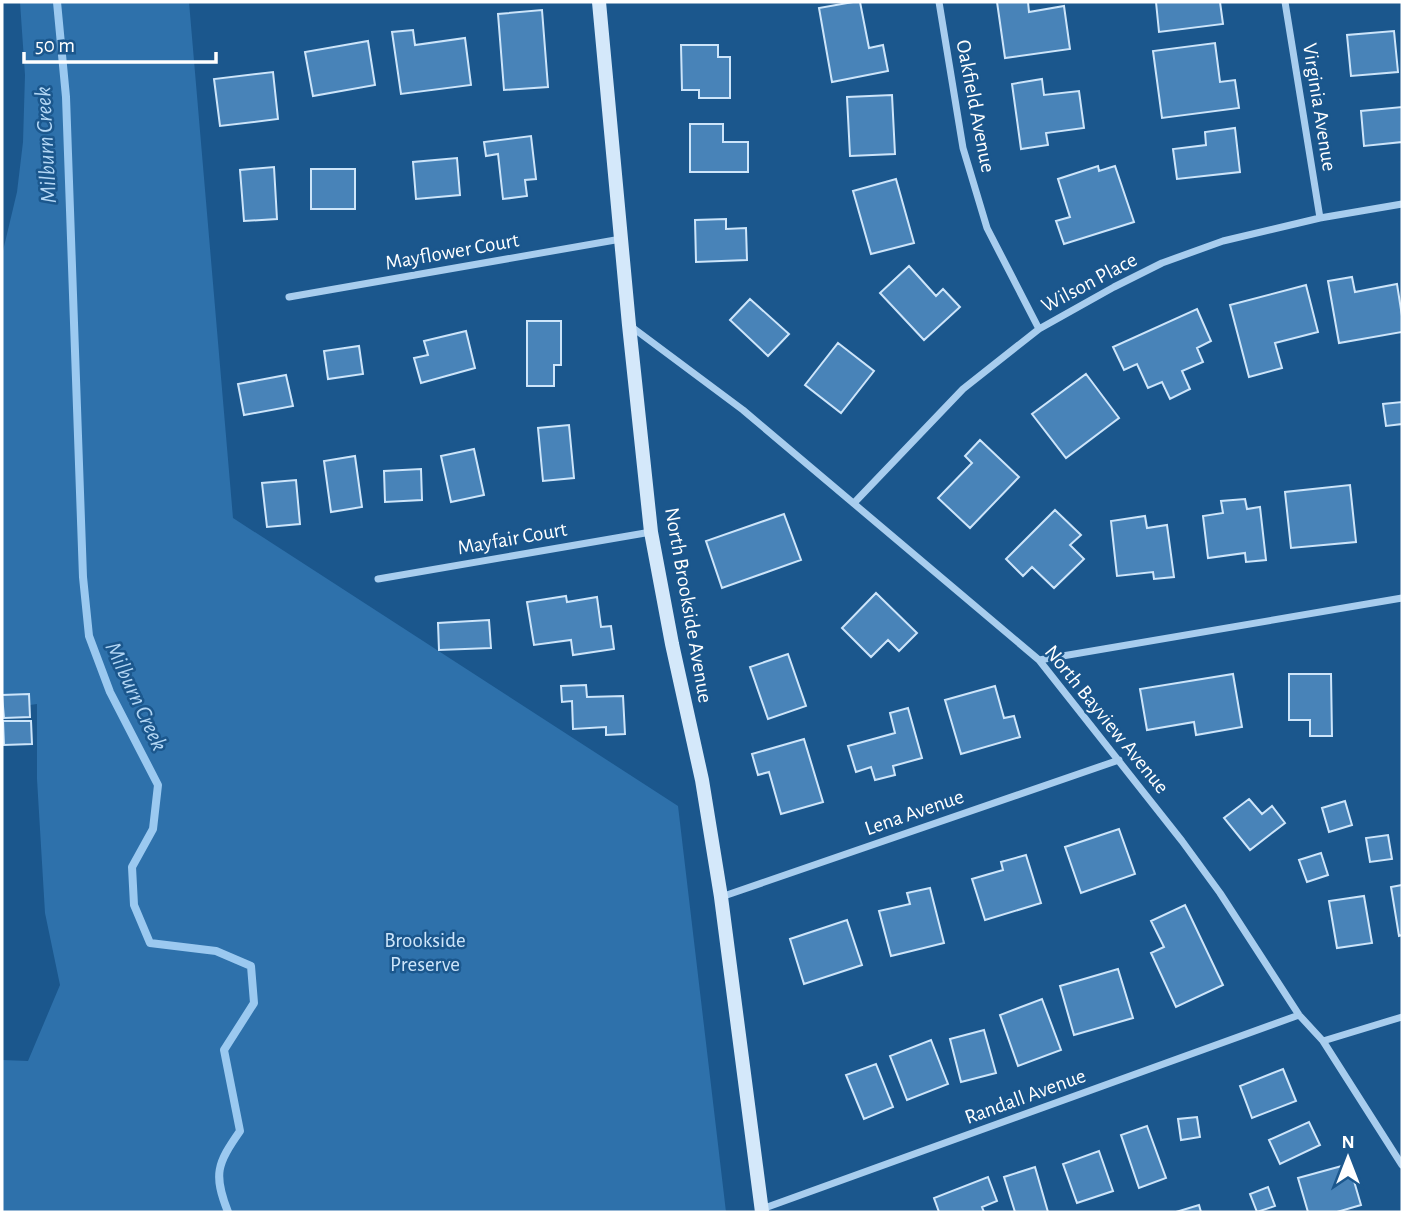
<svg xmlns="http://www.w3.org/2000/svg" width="1404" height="1214" font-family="'Alegreya Sans',sans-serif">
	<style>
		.green { fill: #2e71ab }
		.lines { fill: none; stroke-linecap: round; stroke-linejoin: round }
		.stream { stroke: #9bc9f0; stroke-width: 8 }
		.building { fill: #4883b8; stroke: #cde5fa; stroke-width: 2 }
		.minor { stroke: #a8cdee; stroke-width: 7 }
		.secondary { stroke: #d4e8fa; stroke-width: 14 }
		.labels { text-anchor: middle; stroke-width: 5; stroke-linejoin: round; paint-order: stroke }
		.street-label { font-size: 21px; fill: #fff; stroke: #1b578d }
		.park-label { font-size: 21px; fill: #cde5fa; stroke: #1b578d }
		.water-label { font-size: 23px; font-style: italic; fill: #b4d7f5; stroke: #1b578d }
	</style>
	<rect width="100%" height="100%" fill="#1b578d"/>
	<path class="green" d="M20,2h169l44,516 445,288 48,406h-724v-152l26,1 32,-76 -15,-72 -8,-134v-75l-35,5v-454l15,-63 6,-50 2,-67z"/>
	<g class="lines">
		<path class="stream" d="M57,2l9,95 17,480 6,59 21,56 48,93 -5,44 -21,38 2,38 16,38 66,8 35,15 3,37 -30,47 16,81c-23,33 -27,43 -12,81"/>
	</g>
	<path class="building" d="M853,2h7l9,46 14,-3 5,26 -56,11 -13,-74z
		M997,2h31l1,10 35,-6 6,43 -65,9z
		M1156,2h64l3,22 -64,8z
		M542,10l6,77 -44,3 -6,-76z
		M413,30l2,15 50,-7 6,47 -70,9 -9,-62z
		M1394,31l4,41 -47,4 -4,-41z
		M368,41l7,44 -62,11 -8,-44z
		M1215,43l5,39 15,-2 4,28 -77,10 -9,-67z
		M681,45h37v12h12v41h-31v-8h-17z
		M273,72l5,47 -58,7 -6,-47z
		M1042,79l2,16 35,-4 5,37 -38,5 2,12 -27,4 -9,-65z
		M892,95l3,59 -45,2 -3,-59z
		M1402,107v35l-38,4 -3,-35z
		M690,124h33v18h25v30h-58z
		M1235,128l5,44 -63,7 -4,-30 33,-4 -1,-13z
		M531,136l5,43 -11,1 2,16 -24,3 -5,-45 -12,2 -2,-14z
		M457,158l3,37 -44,4 -3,-37z
		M1098,166l1,5 16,-5 19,56 -70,22 -8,-23 14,-4 -12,-38z
		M274,167l3,52 -33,2 -4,-51z
		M311,169h44v40h-44z
		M896,179l18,64 -43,11 -18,-63z
		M726,219v10l20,-1 1,32 -51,2 -1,-42z
		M909,266l27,30 7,-7 17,18 -36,33 -44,-47z
		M1352,277l3,15 42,-8 5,32v16l-63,11 -11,-62z
		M1306,285l12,47 -43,11 7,25 -33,9 -19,-72z
		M750,299l39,35 -21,22 -38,-36z
		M1197,309l14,32 -14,7 6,14 -21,9 8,18 -20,10 -8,-17 -14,6 -11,-24 -13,6 -11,-23z
		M527,321h34v44h-7v21h-27z
		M466,331l9,37 -54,15 -7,-25 14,-3 -4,-14z
		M838,343l36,28 -33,42 -36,-28z
		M359,346l4,28 -35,5 -4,-28z
		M1086,374l33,44 -53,40 -34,-44z
		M286,375l7,31 -49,9 -6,-31z
		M1402,402v22l-16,2 -3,-22z
		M569,425l5,53 -31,3 -5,-53z
		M980,440l39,37 -49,51 -32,-30 34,-35 -7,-7z
		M474,449l10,46 -33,7 -10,-46z
		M355,456l7,51 -31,5 -7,-51z
		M421,469l1,31 -37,2 -1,-31z
		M296,480l4,44 -33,3 -5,-44z
		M1350,485l6,57 -65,6 -6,-56z
		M1245,499l2,10 13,-2 6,53 -20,2 -1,-9 -37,5 -5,-42 20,-3 -2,-12z
		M1055,510l26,25 -11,10 14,14 -30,29 -22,-21 -9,9 -17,-17z
		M784,514l17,46 -79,28 -16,-47z
		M1145,516l2,12 20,-3 7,52 -20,2 -1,-7 -36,4 -6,-55z
		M876,593l41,40 -18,18 -11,-11 -17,17 -29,-29z
		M566,596l1,6 30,-5 4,30 10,-1 3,23 -41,6 -2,-15 -37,5 -7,-43z
		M489,620l2,28 -52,2 -1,-27z
		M788,654l18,52 -38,13 -18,-52z
		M1233,674l9,53 -46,8 -2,-13 -47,8 -7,-41z
		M1289,674h42l1,62h-22v-16h-21z
		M586,685l1,12 36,-1 2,38 -19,1v-8l-33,2 -1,-28 -10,1 -1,-16z
		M995,686l9,32 10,-2 6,21 -59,17 -16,-54z
		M29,694l1,23 -26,1 -2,-23z
		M908,708l14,50 -29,8 2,9 -20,5 -4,-13 -15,5 -8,-26 47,-13 -5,-20z
		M3,721h28l1,23 -28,1z
		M804,739l19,63 -42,12 -12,-42 -11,3 -6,-21z
		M1249,799l13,15 10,-8 13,17 -35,27 -26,-32z
		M1345,801l7,24 -23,7 -7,-24z
		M1119,829l16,45 -54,19 -16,-46z
		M1388,835l4,24 -22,3 -4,-24z
		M1321,853l7,22 -21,7 -8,-22z
		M1026,855l15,48 -56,17 -13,-41 31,-9 -2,-8z
		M1402,885v50l-3,1 -8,-49z
		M930,888l14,55 -53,13 -12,-45 31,-7 -3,-11z
		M1364,896l8,47 -35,5 -8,-47z
		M1185,905l38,80 -47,22 -25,-54 13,-6 -13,-26z
		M847,920l15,45 -58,19 -14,-45z
		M1118,969l15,49 -59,17 -14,-49z
		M1042,999l19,51 -43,16 -18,-51z
		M984,1030l12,43 -35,9 -11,-43z
		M931,1040l17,44 -41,16 -17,-44z
		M876,1064l17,43 -29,12 -18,-44z
		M1283,1069l13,32 -44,17 -12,-32z
		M1197,1117l3,20 -19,3 -3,-21z
		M1309,1122l11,23 -40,19 -11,-24z
		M1147,1126l19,52 -27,10 -18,-53z
		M1099,1151l14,40 -36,12 -14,-39z
		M1349,1164l12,41 -24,7h-29l-10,-34z
		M1035,1167l13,45h-33l-11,-35z
		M988,1177l9,24 -15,6 2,5h-45l-5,-14z
		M1268,1187l7,19 -18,6 -7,-18z
		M1199,1205l2,7h-25z"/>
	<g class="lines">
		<path class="minor" d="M939,2l24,146 24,80 52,101
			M1285,2l35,216
			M289,297l332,-58
			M629,325l114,85 296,250 143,181 38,52 79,122 24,26 79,124
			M854,503l109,-114 76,-60 75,-42 48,-24 61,-22 97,-23 82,-14
			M378,579l273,-47
			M1039,660l363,-62
			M721,897l398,-137
			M1323,1041l79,-24
			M762,1209l537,-194"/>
		<path class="secondary" d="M599,2l30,323 22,207 21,112 30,136 19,117 41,315"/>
	</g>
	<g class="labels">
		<g class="street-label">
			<text transform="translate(976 106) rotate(79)" y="7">Oakfield Avenue</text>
			<text transform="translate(1320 107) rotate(81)" y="7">Virginia Avenue</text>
			<text transform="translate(452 251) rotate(-10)" y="7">Mayflower Court</text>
			<text transform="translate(1089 282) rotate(-28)" y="7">Wilson Place</text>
			<text transform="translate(512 538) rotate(-10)" y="7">Mayfair Court</text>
			<text transform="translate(689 605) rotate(80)" y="7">North Brookside Avenue</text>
			<text transform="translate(1107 719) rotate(51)" y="7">North Bayview Avenue</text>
			<text transform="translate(914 812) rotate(-19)" y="7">Lena Avenue</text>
			<text transform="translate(1025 1096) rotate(-20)" y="7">Randall Avenue</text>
		</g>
		<g class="park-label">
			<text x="425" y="947">Brookside<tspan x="425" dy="24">Preserve</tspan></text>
		</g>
		<g class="water-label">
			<text transform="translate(45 145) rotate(-93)" y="8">Milburn Creek</text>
			<text transform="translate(137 696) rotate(65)" y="8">Milburn Creek</text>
		</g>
	</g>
	<rect width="1404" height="1214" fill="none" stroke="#ffffff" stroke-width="7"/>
	<g transform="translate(1348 1158)" stroke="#1b578d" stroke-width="5" paint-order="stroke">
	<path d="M0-5L12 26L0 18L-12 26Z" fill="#ffffff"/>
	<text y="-10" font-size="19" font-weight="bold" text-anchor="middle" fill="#ffffff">N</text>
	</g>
	<path d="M24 52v10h192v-10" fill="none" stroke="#ffffff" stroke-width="3.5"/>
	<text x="35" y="52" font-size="21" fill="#ffffff" stroke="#1b578d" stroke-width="5" paint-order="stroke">50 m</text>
</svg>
